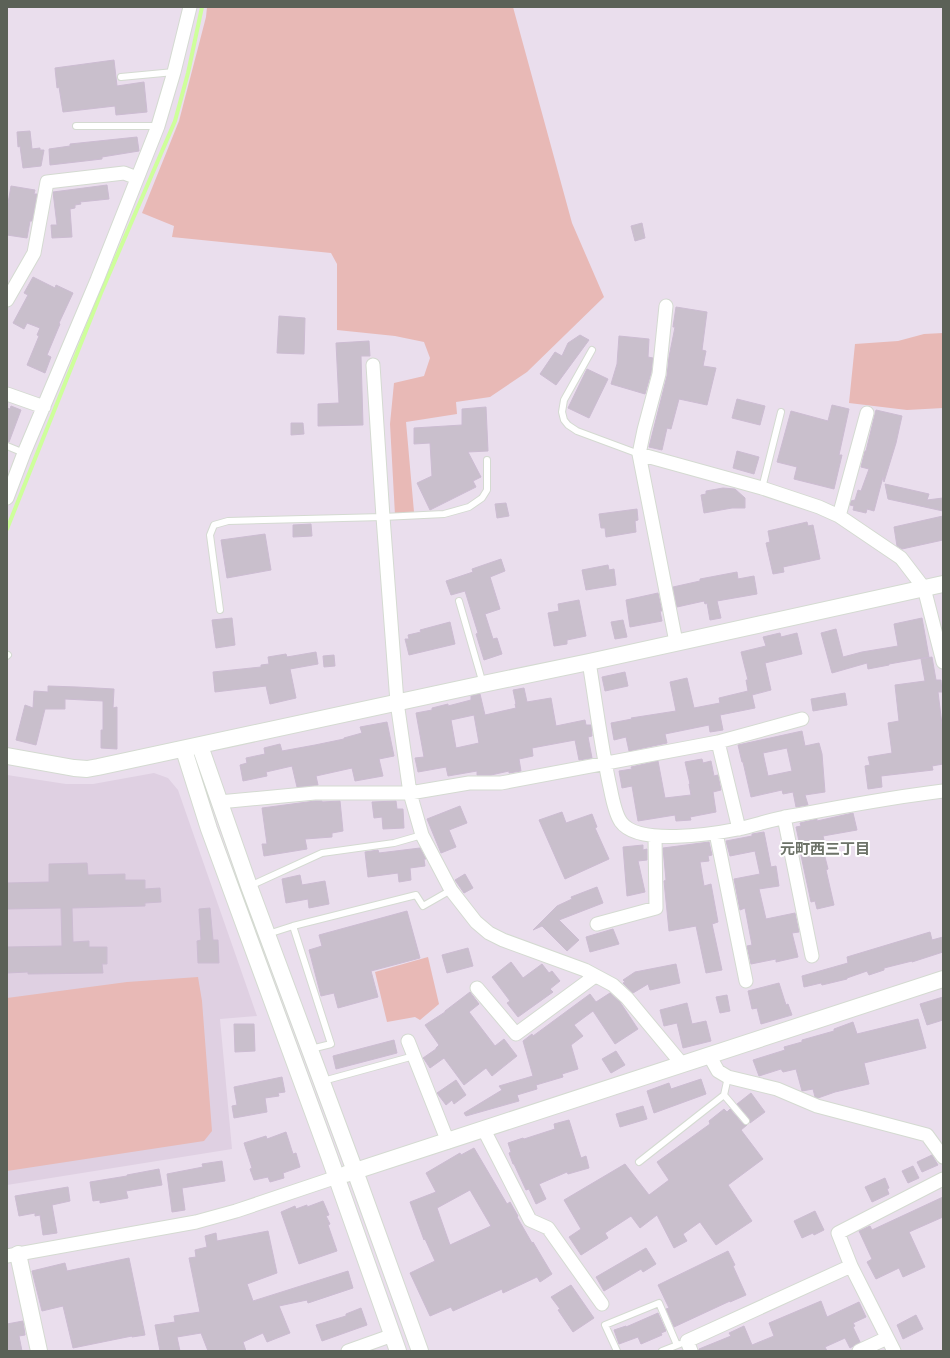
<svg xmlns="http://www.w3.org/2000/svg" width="950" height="1358" font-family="'PT Sans Narrow','Noto Sans JP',sans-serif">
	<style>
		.education { fill: #dfd0e2 }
		.green { fill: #e8b9b6 }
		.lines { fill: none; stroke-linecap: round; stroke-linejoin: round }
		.stream { stroke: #ceff9b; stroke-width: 4 }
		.building { fill: #c9bfcc; stroke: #ccbcd2; fill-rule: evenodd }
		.service-casing { stroke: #d4dad1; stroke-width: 8 }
		.minor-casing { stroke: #d4dad1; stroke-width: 15 }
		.tertiary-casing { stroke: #d4dad1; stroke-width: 18 }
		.service { stroke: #fff; stroke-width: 6 }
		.minor { stroke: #fff; stroke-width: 13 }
		.tertiary { stroke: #fff; stroke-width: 16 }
		.labels { text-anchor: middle; stroke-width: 4; stroke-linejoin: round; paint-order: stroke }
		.neighbourhood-label { font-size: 15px; font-weight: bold; fill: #6d7368; stroke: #fff }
	</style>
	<rect width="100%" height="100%" fill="#eadeed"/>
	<path class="education" d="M154,773l14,5 10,12 79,226 -37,3 12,130 -225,36v-410l59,9h27z"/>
	<path class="green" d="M207,7h306l59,216 32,74 -77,75 -37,25 -34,5 1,12 -51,8 8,90 -19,3 -5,-91 4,-41 30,-7 6,-18 -6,-16 -29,-6 -58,-6v-66l-6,-11 -159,-16 2,-11 -32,-13 37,-92 27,-104z
		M943,333v75l-36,2 -58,-7 6,-59 43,-3 26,-7z
		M428,957l11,47 -19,16 -5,-3 -28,5 -12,-50z
		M198,977l4,24 10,130 -8,10 -197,30v-173l120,-16z"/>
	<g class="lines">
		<path class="stream" d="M7,529l94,-236 74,-172 13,-48 14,-66"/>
	</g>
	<path class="building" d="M114,60l3,26 27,-4 3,30 -31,3 -1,-9 -52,6 -4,-25 -2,1 -2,-20z
		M30,131l2,18 8,-1v2h4l-3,16 -18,2 -3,-22 -2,1 -1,-15z
		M137,137l2,14 -37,6v2l-52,6 -1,-16 21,-3v-2z
		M107,185l2,14 -29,3 1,2 -6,1v3l-5,1 2,28 -20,1 -1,-13h6l-4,-33z
		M11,186l24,4 -1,4h3l-5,27h-2l-3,17 -20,-3v-26z
		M642,223l3,15 -10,3 -4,-15z
		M33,277l22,11 1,-3 17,8 -14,30 1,1 -13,31 4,2 -6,16 -18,-8 12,-29 -2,-1 3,-7 -13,-5 -3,6 -11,-6 15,-28 -4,-2z
		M676,307l31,5 -5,38 4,1 -3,15 13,2 -9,37 -28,-6 -8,30 -4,-1 -5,22 -13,-3 18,-71 2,-19 6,-30h-2z
		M279,316l26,2 -1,36 -27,-1z
		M580,335l9,5 -33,45 -16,-11 15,-22 7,4 6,-13z
		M619,336l30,3 -1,18 5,1 -2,15 -6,21 -34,-10 6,-20z
		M369,341l1,15h-9l2,69 -45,1v-22l21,-1 -3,-60z
		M587,369l21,10 -19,39 -21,-10z
		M737,399l28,7 -5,19 -28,-7z
		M832,405l17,4 -10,46h3l-8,34 -40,-10 3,-12 -20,-5 14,-51 37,10z
		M11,406l10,4 -12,32h-2v-34l3,1z
		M486,407l2,44 -20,1 13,25 -8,4 3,6 -46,23 -13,-27 15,-7 -2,-33 -16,1v-16l48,-3v-16z
		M876,410l26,6 -6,27 -12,39 -1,-5 -9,34 -7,-2 -1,4 -13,-3 1,-4 -4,-1 1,-4 4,-1 3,-10 3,1 8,-22 -8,-2 4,-16h1z
		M291,423h12l1,11 -13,1z
		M737,451l22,6 -5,17 -21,-6z
		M885,484l44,10 -2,6 16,-2v13l-55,-12z
		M723,488l12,1 10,9v10h-13l-28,5 -3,-18 5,-1v-3z
		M506,503l3,13 -12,2 -2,-14z
		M637,509l1,11 -3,1 1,11 -30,5 -1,-9h-4l-2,-14z
		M943,516v24l-41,9 -5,-3 -3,-19z
		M807,522l1,4 5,-1 7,34 -37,8 1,5 -11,2 -7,-31 4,-1 -2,-11z
		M311,524l1,12 -19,1v-12z
		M265,534l6,36 -44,8 -6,-38z
		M501,559l4,12 -15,6 10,32 -15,5 8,25 4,-1 5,16 -18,6 -8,-26 2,-1 -13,-42 -14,4 -5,-14 27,-9 -1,-3z
		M608,565l1,5 5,-1 2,16 -30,5 -4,-20z
		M737,572l1,7 16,-3 3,18 -40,7 4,17 -11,2 -3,-17 -2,1 -1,-3 -27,6 -4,-20 27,-6v-2z
		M658,593l4,18h-2l2,10 -32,6 -4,-27z
		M579,600l7,36 -19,4v4l-13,2 -6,-33 11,-2 -1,-7z
		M232,618l3,27 -19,3 -4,-28z
		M922,618l7,39 -40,7v1l-21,4 -1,-6 -35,10 -11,-40 15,-4 7,28 19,-5 36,-6 -4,-22z
		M623,620l4,17 -12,2 -4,-17z
		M450,622l5,22 -46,11 -4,-16h4l-1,-4 13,-3 -1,-2z
		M780,633l1,4 16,-4 5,21 -37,9 6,27 -19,5 3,13 -35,7 3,15 -13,2 -1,-7 -44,9 2,9 -38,8 -3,-14 -12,3 -3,-17 21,-4 -1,-1 45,-7 -6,-29 17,-4 7,30 26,-5 -1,-5 29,-7 -2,-11h2l-7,-28 25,-6 -3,-9z
		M316,652l2,12 -28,5 6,29 -26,6 -4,-18 -51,6 -2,-20 48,-5v-2l8,-1 -1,-7 18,-3 1,3z
		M334,655l1,11 -11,1 -1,-11z
		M932,657l4,23h5l1,12h-4l5,41v31l-11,2 1,4 -52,6 1,11 -14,2 -3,-23 5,-1 -2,-8 24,-4 -4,-30 11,-2 -4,-36 30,-4 -4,-22z
		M625,672l3,14 -23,5 -3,-14z
		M48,686l29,1 37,2 -1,19 4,-1v42l-16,-1v-18h2v-29l-38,-2v10h-20l-9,36 -20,-5 9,-35 8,3 1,-17 14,1z
		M524,688l3,14 24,-4 5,28 29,-6 1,5h5l1,11 -4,1 4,21 -13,2 -4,-20 -43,8 1,8 -14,3 2,12 -12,2v-2l-18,4h-14v-4l-29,5 -2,-9 -28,5 -3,-14 9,-1 -8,-44 16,-3v-2l16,-4v2l23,-6v-4l9,-2 5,21 31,-7 -1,-4h1l-3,-14zM474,715l5,28 -23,5 -5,-28z
		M845,693l2,12 -34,6 -2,-12z
		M387,722l7,34 -15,3 4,17 -28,5 -3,-13 -36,8 2,9 -21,2 -5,-21 -26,6 1,4 -24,5 -3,-16 7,-2 -1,-5 19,-4 -1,-6 16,-4 2,7 33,-6 29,-6v-1l18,-5 -2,-6z
		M802,731l3,15 14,-3 3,11 3,38 -20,3 3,10 -12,2 -3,-15 -10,2 -1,-4 -31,7 -8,-35h-1l-4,-17zM787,748l5,23 -24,5 -5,-23z
		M702,759l1,4 8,-2 3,15 4,-1 3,15 -8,2 3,20 -26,5 1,3 -15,1 -1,-6 -37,6 -6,-35 -10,2 -3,-17 13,-2 -1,-2 27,-6 7,37 26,-3 -2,-11h1l-5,-22z
		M315,801h7v1l18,-1 3,30 -11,2v4l-27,2 2,10 -43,7 -2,-12h5l-5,-36z
		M396,801l1,8h6l1,19 -21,1 -1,-12 -8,1 -2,-16z
		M460,806l7,17 -18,7 7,17 -15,6 -14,-34z
		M562,812l4,11 26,-9 5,13 -2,1 14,31 -44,20 -26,-59z
		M853,813l4,17 -34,6 3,12 -3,1 5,20 -2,1 8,35 -17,4 -2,-8 -4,1 -12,-56h1l-4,-19 5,-1 -1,-3 17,-4v2z
		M764,832l7,35 5,-1 3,20 -20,3 7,30 29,-6 4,19 -7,1 6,24 -22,5v-3l-25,5 -4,-18 5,-1 -7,-37 -5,2 -6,-31 26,-5 -5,-23 -25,5 -4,-15 26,-5v-2z
		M709,842l3,13 -4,1 1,5 -9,1 4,24 7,-2 7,38 -6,2 10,46 -16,3 -10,-47 -27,5 -5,-50 2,-1 -3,-32z
		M643,845v5l4,-1v11l-9,1 7,31 -18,4 -4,-49z
		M420,848l6,11h-2l1,7 -15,2 1,12 -12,2 -1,-9 -30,4 -3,-25 13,-2 1,3z
		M87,863l1,12 37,-1v6h20v9l15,-1 1,14 -16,1v3l-73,2 1,34 16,-1v6h18v17h-5l1,9 -75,1v-2l-21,1v-26l55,-1 -1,-38 -54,1v-26l42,-1v-18z
		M465,874l8,14 -9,5 -9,-13z
		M300,875l2,10 23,-4 4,23 -20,4 -1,-9 -22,4 -4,-24z
		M597,887l6,16 -44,17 20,20 -12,11 -25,-25 -9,4 24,-24 15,-7 -1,-2z
		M210,908l3,32h5l1,23h-21l-1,-22 4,-1 -2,-31z
		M407,911l13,47 -49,13 7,26 -40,11 -4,-15 -13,3 -12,-46 13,-4 -3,-11z
		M613,929l6,15 -29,8 -4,-15z
		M930,932l2,8 11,-3v15l-31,10v-1l-28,7v2l-15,5 -2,-4 -20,7v1l-25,6 -1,-2 -17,4 -2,-11 46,-13 -1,-6z
		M468,948l5,18 -26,7 -5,-18z
		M511,962l12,16 19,-14 7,9 3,-2 8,10 -10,8 3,3 -35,25 -11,-14 3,-2 -18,-24z
		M676,964l4,19 -30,7 -2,-6 -15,9 -10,-10 2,-1 -2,-2 12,-8z
		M779,983l7,22 2,-1 4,11 -31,9 -4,-16 -5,1 -4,-18z
		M470,992l9,12 -10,8 26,34 9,-7 13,17 -25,20 -6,-8 -22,17 -20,-27 -14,10 -6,-9 -1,-1 13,-9v-1l3,-3 -14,-20 20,-13v-1z
		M610,993l10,9 18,27 -23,15 -22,-33 -19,14 9,11 -12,9 7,24 -16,5 1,3 -27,8 1,4 -20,6 2,6 -53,15 -2,-3 38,-23 -3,-4 34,-10 -10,-35 9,-7 1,2 57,-42 6,8z
		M727,995l3,16 -10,2 -4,-16z
		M943,997v23l-16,5 -7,-21z
		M687,1003l5,21 14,-3 5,20 -28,7 -6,-25 -13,3 -4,-16z
		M918,1019l8,29 -62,15 5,21 -34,8 -17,6 -3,-1 -2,-8 -11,2 -6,-22 -13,3 -2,-3 -22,7 -6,-16 32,-10 -1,-3 18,-5v-2l32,-9v-2l19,-7 4,12z
		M234,1024h20l1,27 -20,1z
		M394,1040l3,13 -61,16 -3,-13z
		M616,1051l9,14 -14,8 -9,-14z
		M282,1077l3,15 -7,1 1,3 -14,2 2,14 -33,6 -2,-12 5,-1 -3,-18z
		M701,1079l5,15 -52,19 -7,-22 22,-8 2,6z
		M456,1080l10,15 -12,9 -2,-4 -6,5 -9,-12z
		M751,1093l14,19 -15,11 -1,-5 -12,-14z
		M643,1106l4,13 -27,8 -4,-13z
		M724,1109l3,3 3,-3 13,15 4,1 -6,5 22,29 -35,26 24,36 -36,24 -16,-23 -17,12 4,7 -13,7 -17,-33 -17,13 -9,-12 -26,17 3,5 -27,17 -12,-18 12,-8 -17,-29 61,-36 24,31 20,-15 -12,-18 53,-38 -1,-3z
		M569,1120l12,38 5,-2 3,12 -21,6 -1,-2 -28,12 7,15 -10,5 -7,-15 -3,1 -12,-26h-1l-4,-11 2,-1 -3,-9 15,-5 1,1 31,-10 -1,-5z
		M286,1132l7,22 3,-1 4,14 -17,6 1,5 -14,4 -2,-5 -14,3 -4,-11 2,-1 -8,-25 22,-7 1,3z
		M474,1148l33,56 3,-2 8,14 -1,1 15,26 1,-1 19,32 -12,8 -3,-5 -34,16 -1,-4 -49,22 -2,-4 -21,9 -20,-43 25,-12 -10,-22 -1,1 -14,-38 26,-10 -10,-19 34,-20 1,2zM470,1190l21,36 -41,19 -13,-37z
		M932,1155l6,10 -16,7 -5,-10z
		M222,1161l3,20 -43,7 3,22 -13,2 -5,-38 36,-7 -1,-3z
		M913,1166l6,12 -11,5 -6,-12z
		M159,1169l3,16 -36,6 2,7 -28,5v-3l-7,1 -3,-19 37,-6v-1z
		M885,1178l4,10 -2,1 2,5 -17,8 -7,-15z
		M68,1187l2,14 -18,4 5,28 -14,2 -3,-20 -5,1v-3l-16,3 -4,-20z
		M943,1197v20l-34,15 16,35 -22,10 -4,-9 -23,11 -9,-17 5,-3 -13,-28 11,-5 2,4z
		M323,1201l6,14 -3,1 4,8 -2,1 9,26 -38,13 -18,-52 14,-6 1,3 11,-4v2z
		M815,1211l9,19 -10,5 -1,-2 -11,5 -8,-17z
		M268,1231l9,42 -30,11 6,17 95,-30 5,17 -45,15 -1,-3 -28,6 11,27 -23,9 -4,-9 -20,9 3,9h-38l-7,-18 -24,4 3,14h-20l-5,-26 20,-3 -1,-6 26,-4 -11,-54 7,-1 -1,-7 12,-3 -2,-11 11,-3 1,8z
		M646,1248l10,16 -13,8 -2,-3 -37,22 -8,-14z
		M728,1251l7,14 -2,1 13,29 -16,7v-1l-56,26 -8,-18 3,-1 -11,-23z
		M129,1258l16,77 -13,2v-1l-59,12 -10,-42 -21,5 -10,-40 33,-8 2,8z
		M571,1285l23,33 -21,14 -15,-22 2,-1 -9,-12z
		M821,1301l6,16 32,-15 7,15 -13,6 2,3 -2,1 7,15 -10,6 -5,-10 -20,9 2,4h-128v-2l32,-13 -2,-3 15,-7 8,19 22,-9 -5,-13z
		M361,1308l6,17 -45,16 -6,-16 30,-9v-2z
		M658,1313l8,18 -5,2 1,2 -21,9 -3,-7 -19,7 -5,-14 12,-4v1z
		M916,1315l7,14 -20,10 -6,-14z
		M23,1321l2,14 -6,1 3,15h-15v-27z"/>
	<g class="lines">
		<defs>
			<path id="service" d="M121,77l53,-5
				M76,126h82
				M592,350l-28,50 -2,12 2,8 4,5 9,6 62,23
				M7,446l17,7
				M762,488l19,-76
				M459,601l24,83
				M220,610l-10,-75 4,-10 14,-4 155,-4 61,-3 25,-7 13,-9 5,-8v-30
				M7,656l1,-1
				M250,886l72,-33 72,-10 28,-8
				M293,926l123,-31 7,11 28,-16
				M268,934l25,-8 38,118 -20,5
				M323,1081l91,-25
				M724,1095l4,-18
				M639,1162l85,-67 22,26
				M617,1351l-12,-26 54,-22 18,42
				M662,1351l18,-7"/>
			<path id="minor" d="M7,300l27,-47 13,-71 77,-9 13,5
				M666,306l-7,68 -15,56 -5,24 37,188
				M373,365l10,152 14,185 13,91 12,42 29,55 25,32 13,11 14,7 82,30 28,15 14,13 55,66
				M7,394l37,13
				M639,454l123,34 57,19 20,9 62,42 23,30 19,74
				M7,498l17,-45 73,-173 61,-154 16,-54 16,-65
				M839,516l28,-103
				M589,662c7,42 12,84 21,125 2,10 5,27 11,35 17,24 92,12 117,7 18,-4 35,-10 53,-13 50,-9 101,-19 152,-25
				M718,742l21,87
				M219,802l96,-9h95l59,-10h32l217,-41 84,-23
				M784,817l28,139
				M716,833l30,148
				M597,924l59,-16 -1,-72
				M477,988l39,46 79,-58
				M408,1041l40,101
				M709,1055l9,16 10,6 49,12 40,17 110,29 16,22
				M484,1130l46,90 18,8 54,76
				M7,1256l189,-34 40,-11 101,-34
				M851,1266l43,85
				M348,1351l45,-16
				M691,1351l-4,-10 164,-75 -13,-33 105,-54
				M859,1351l28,-13"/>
			<path id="tertiary" d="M200,746l49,140 106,285 65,180
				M184,750l25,79 120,327 69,195
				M7,756l67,12 13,1 11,-2 385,-83 106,-22 354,-78
				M346,1174l597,-195
				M18,1254l21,97"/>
		</defs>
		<use href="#service" class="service-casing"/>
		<use href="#minor" class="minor-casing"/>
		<use href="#tertiary" class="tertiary-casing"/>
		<use href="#service" class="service"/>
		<use href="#minor" class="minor"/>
		<use href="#tertiary" class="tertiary"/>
	</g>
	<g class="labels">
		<g class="neighbourhood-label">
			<text x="825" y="854">元町西三丁目</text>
		</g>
	</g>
	<rect width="950" height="1358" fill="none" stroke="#5b6157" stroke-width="16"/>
</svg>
